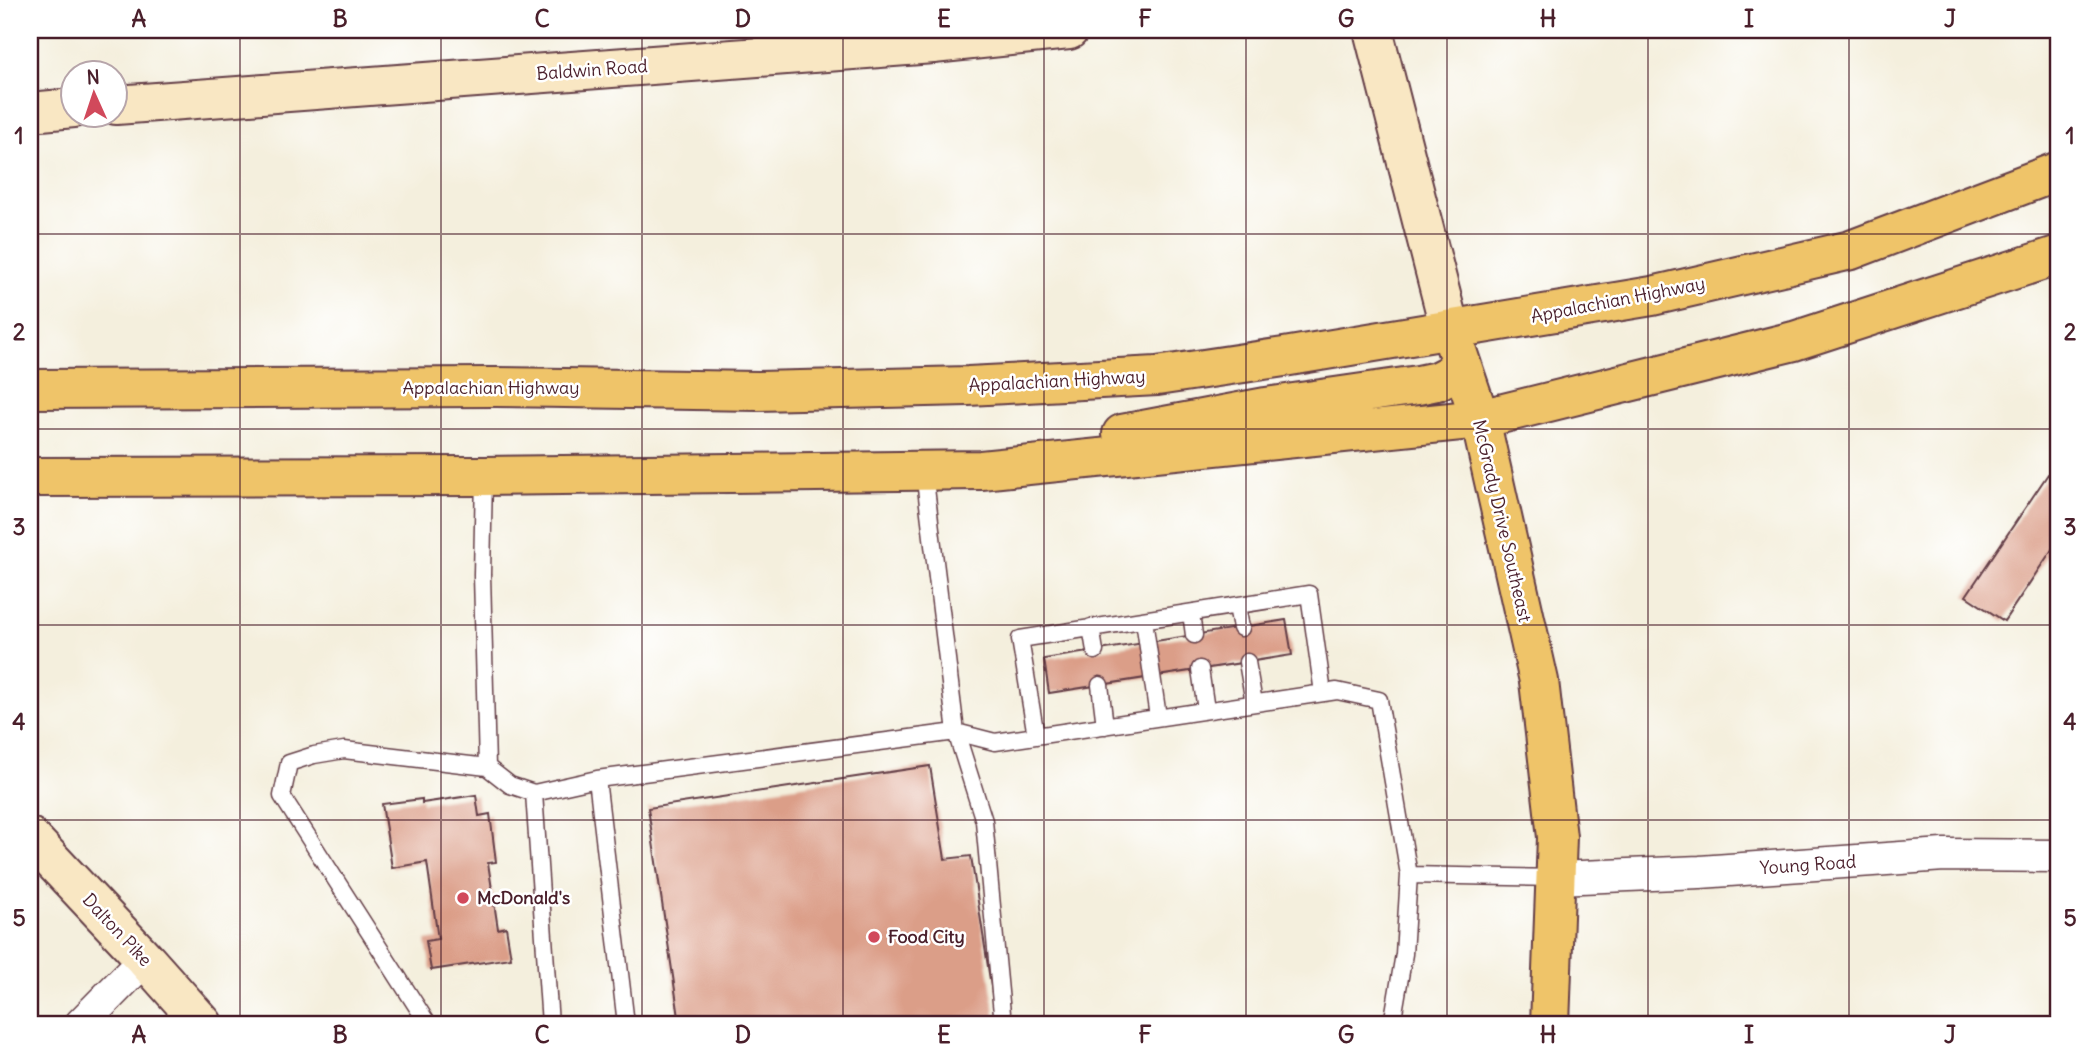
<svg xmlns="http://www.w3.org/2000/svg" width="2089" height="1054" font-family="Delius,sans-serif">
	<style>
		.building { fill: #db9e88 }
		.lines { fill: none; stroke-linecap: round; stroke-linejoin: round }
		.lane-casing { stroke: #643e46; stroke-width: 19 }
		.street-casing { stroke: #643e46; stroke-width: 35 }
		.secondary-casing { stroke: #643e46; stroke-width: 42 }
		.primary-casing { stroke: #643e46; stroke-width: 42 }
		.highway-casing { stroke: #643e46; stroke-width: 42 }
		.lane { stroke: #fff; stroke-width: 16 }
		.street { stroke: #fff; stroke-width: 32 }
		.secondary { stroke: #f9e7c3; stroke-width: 38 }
		.primary { stroke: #efc469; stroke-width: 38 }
		.highway { stroke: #efc469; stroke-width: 38 }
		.grid { fill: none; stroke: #4a1f2b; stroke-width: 2; stroke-opacity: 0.55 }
		.poi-dot { fill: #d1495b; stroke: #fff; stroke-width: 2.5 }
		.labels { text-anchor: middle; stroke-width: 5; stroke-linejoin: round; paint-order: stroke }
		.street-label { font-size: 18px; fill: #4a1f2b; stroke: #fff }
		.poi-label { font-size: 18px; font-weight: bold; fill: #4a1f2b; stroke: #fff; text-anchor: start }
		.neatline { fill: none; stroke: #4a1f2b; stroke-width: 2.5 }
		.grid-label { font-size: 23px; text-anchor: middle; font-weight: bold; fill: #4a1f2b }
	</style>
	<rect width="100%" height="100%" fill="#fff"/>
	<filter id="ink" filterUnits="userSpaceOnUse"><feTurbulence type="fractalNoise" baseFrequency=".0143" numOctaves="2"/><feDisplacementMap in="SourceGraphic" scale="14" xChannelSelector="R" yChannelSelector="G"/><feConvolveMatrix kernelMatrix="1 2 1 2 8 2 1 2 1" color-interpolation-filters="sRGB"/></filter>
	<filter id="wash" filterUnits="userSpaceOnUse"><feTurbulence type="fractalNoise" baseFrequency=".00686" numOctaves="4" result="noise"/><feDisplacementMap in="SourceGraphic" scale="28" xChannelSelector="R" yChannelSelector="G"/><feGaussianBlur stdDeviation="1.57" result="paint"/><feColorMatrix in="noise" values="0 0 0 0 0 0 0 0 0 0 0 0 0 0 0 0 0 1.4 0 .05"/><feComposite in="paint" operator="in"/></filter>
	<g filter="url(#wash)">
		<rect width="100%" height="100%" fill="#f4efdd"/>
		<g id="blocks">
			<path class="building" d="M2048,474l11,7v58l-55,82 -38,-25z
				M1286,620l6,35 -243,38 -5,-34z
				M930,766l15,93 26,-3 25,163 -27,5h-289l-32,-216z
				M476,795l3,21 11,-2 6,48 -8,1 10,66 8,-2 5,31 -80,12 -5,-29 12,-2 -11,-77 -35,6 -10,-64 40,-5v4z"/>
		</g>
	</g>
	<g filter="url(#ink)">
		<use href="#blocks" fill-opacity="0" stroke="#643e46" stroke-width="2"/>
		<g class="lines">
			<defs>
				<path id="lane" d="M924,472l32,260 28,89 19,203
					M484,476l-2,99 5,192 23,18 24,8 63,-14 359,-47 39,10 342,-51 42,9 30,175 -5,79 -12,70
					M1237,606l4,22
					M1191,613l3,22
					M1144,620l14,97
					M1091,627l4,24
					M1247,662l7,41
					M1200,669l6,41
					M1100,685l5,41
					M1036,736l-16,-97 289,-45 14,99
					M597,779l29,245
					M534,793l16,231
					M1409,875l148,3
					M428,1024l-146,-228 7,-33 25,-8 30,-5 143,17"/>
				<path id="street" d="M1557,878l143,-6 244,-17 115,1
					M81,1024l64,-65"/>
				<path id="secondary" d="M1373,30l77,300
					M116,105l817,-61 136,-14
					M30,112l44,-4
					M30,837l115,122 58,65"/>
				<path id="primary" d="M1450,330l30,89 59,262 18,156 -7,187"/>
				<path id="highway" d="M30,389l465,-2 263,4 210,-5 189,-10 127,-19 368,-61 199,-46 208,-79
					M1122,434l144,-27 152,-22 19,-4 25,-13
					M30,477l454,-1 497,-6 499,-51 314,-78 265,-86"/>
			</defs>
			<use href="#lane" class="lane-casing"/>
			<use href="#street" class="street-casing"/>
			<use href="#secondary" class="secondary-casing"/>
			<use href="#primary" class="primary-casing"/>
			<use href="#highway" class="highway-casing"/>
			<use href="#lane" class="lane"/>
			<use href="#street" class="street"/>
			<use href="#secondary" class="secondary"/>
			<use href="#primary" class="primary"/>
			<use href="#highway" class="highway"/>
		</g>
	</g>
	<path class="grid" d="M240,30v994M441,30v994M642,30v994M843,30v994M1044,30v994M1246,30v994M1447,30v994M1648,30v994M1849,30v994M30,234h2029M30,429h2029M30,625h2029M30,820h2029"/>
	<g class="poi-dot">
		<circle cx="463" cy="898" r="7"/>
		<circle cx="874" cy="937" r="7"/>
	</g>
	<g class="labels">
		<g class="street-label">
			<text transform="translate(592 70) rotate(-4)" y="6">Baldwin Road</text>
			<text transform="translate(1618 300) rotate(-11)" y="6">Appalachian Highway</text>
			<text transform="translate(1057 381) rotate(-3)" y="6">Appalachian Highway</text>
			<text x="491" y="394">Appalachian Highway</text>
			<text transform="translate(1502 521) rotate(77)" y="6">McGrady Drive Southeast</text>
			<text transform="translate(1808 865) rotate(-4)" y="6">Young Road</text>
			<text transform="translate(117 930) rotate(47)" y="6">Dalton Pike</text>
		</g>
		<g class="poi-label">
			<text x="477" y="904">McDonald's</text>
			<text x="888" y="943">Food City</text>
		</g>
	</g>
	<rect width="2089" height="1054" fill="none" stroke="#fff" stroke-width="77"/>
	<g transform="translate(94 94) rotate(357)"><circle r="33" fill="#ffffff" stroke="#b7a5aa" stroke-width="2"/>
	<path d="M0-5L12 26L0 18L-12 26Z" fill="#d1495b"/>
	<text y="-10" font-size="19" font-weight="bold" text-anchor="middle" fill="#4a1f2b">N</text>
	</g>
	<rect x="38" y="38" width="2012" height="978" class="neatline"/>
	<g class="grid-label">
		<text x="139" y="27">A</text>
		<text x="340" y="27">B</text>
		<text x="542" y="27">C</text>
		<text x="743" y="27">D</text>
		<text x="944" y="27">E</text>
		<text x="1145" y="27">F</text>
		<text x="1346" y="27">G</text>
		<text x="1548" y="27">H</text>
		<text x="1749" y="27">I</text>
		<text x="1950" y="27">J</text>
		<text x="19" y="144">1</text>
		<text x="2070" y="144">1</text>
		<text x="19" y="340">2</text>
		<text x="2070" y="340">2</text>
		<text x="19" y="535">3</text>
		<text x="2070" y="535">3</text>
		<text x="19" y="730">4</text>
		<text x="2070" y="730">4</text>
		<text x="19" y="926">5</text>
		<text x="2070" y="926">5</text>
		<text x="139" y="1043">A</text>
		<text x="340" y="1043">B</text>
		<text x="542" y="1043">C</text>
		<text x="743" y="1043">D</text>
		<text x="944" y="1043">E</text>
		<text x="1145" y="1043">F</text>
		<text x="1346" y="1043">G</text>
		<text x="1548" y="1043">H</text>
		<text x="1749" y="1043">I</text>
		<text x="1950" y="1043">J</text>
	</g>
</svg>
